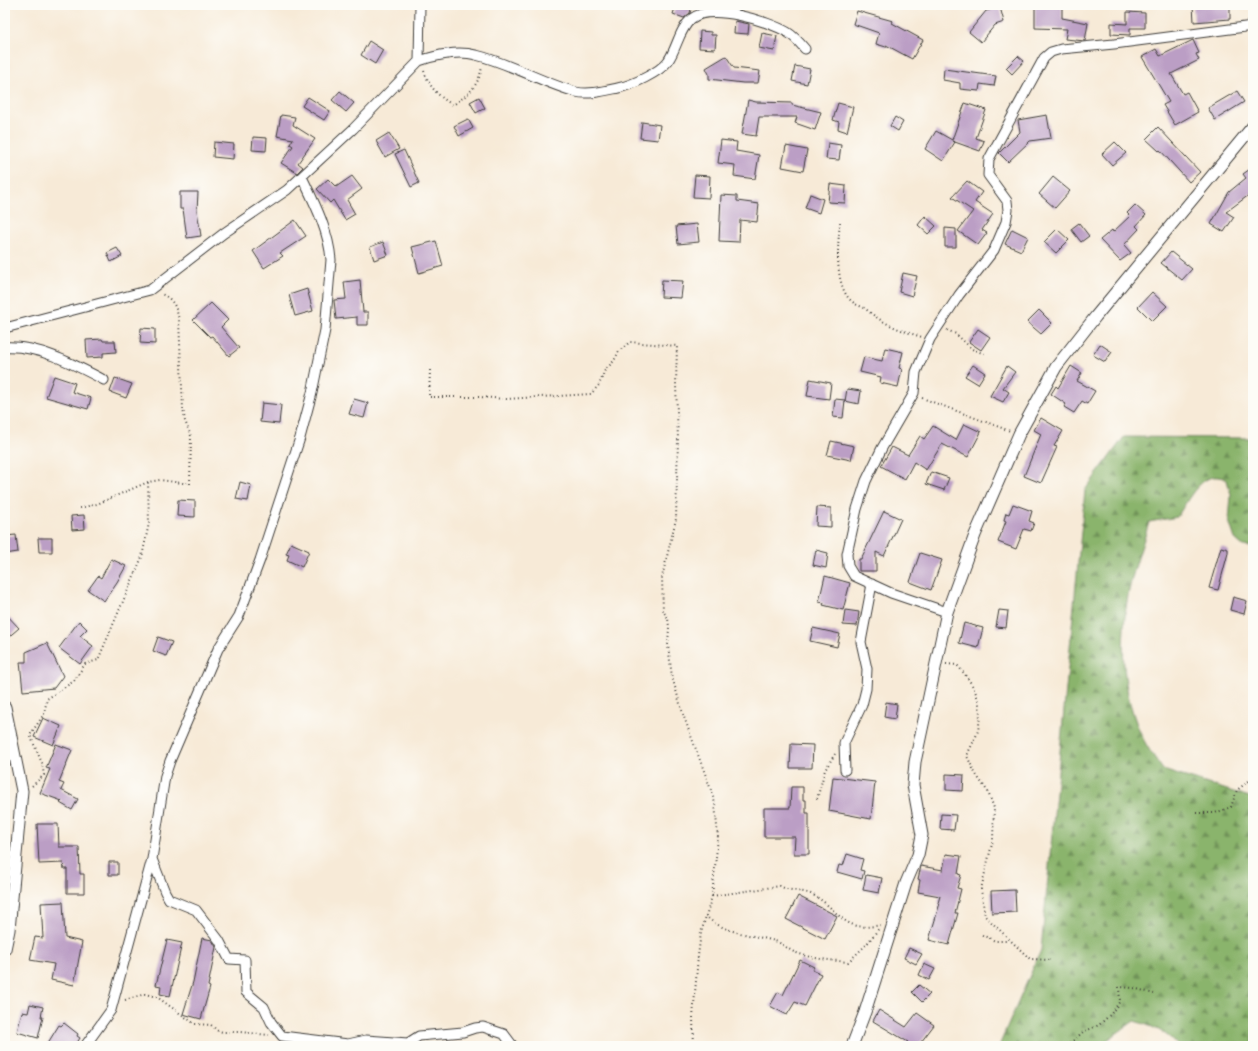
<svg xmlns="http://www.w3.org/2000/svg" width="1258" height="1051" font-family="'Indie Flower',sans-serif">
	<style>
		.forest { fill: url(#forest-firs); stroke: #536844 }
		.building { fill: #bb9ec5 }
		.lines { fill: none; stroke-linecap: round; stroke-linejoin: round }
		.minor-casing { stroke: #3d3b38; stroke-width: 11 }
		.tertiary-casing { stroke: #3d3b38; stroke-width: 13 }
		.path { stroke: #3d3b38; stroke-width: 2; stroke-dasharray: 1 3; stroke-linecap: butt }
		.minor { stroke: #fff; stroke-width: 9 }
		.tertiary { stroke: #fff; stroke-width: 11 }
	</style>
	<defs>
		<pattern id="forest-firs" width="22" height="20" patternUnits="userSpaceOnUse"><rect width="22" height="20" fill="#8ab46c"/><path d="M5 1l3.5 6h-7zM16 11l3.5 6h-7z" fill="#709258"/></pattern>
	</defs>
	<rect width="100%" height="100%" fill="#fdfcf7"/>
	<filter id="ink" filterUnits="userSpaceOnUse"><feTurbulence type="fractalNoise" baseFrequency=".025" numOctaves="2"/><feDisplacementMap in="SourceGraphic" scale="8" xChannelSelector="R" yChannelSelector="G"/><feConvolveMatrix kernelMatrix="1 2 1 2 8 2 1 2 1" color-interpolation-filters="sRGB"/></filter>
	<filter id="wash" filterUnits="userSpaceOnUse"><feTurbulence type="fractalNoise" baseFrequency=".012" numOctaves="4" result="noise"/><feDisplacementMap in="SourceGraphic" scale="16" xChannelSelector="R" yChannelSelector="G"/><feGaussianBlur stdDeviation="0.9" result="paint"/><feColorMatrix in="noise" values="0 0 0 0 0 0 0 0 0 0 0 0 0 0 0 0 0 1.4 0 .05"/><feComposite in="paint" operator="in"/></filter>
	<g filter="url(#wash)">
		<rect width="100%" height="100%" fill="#f7ead7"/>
		<path class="forest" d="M1124,437l129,1v109l-10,-1 -8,-7 -6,-18 2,-26 -4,-15c-24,-14 -39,21 -50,37l-28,5c-7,26 -18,53 -22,79 -7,46 -5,93 15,135 5,12 14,23 21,34l90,28v246l-7,2h-68c-12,-15 -26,-20 -44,-25l-35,25h-100l42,-96 44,-460z"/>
		<g id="blocks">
			<path class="building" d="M676,5h16l-2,8 -6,5 -11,-4z
				M1035,5h27v13l26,5 -3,18 -20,-2 2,-10 -32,-1z
				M1193,5h37v14l-36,3z
				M1000,7l4,15 -9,3 -14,17 -12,-10 17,-21z
				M857,11l36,10 -1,2 31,17 -11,19 -26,-14v2l-10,-3 3,-11 -26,-9z
				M1127,12l18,1v15h-15v7l-19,-1v-11l16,1z
				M735,21l14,3 -1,10 -14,-1z
				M700,31l11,1v3h5l-1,14 -16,-1z
				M762,33l15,3 -3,15 -15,-3z
				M1193,40l6,13 -3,1 3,6 -28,14 12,20 4,-2 11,20 -23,13 -12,-20 6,-3 -27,-45 14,-8 4,7z
				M369,41l14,9 -8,14 -14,-9z
				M726,56l8,12 26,3 -2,12h-15l-34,-4v-5l-3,-6z
				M1018,56l6,5 -12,13 -6,-6z
				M795,66l15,3 -3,15 -15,-3z
				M944,69l52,7 -2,10 -14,-2 -1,7 -19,-2v-6l-17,-3z
				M340,91l14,12 -8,9 -14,-12z
				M1237,91l7,11 -29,18 -7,-12z
				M308,97l22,14 -6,9 -22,-14z
				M479,97l6,11 -9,5 -6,-11z
				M748,100l8,2 36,1v2l29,7 -6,18 -20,-7 2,-6h-38l-3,19 -14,-2z
				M838,103l15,4 -6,25 -9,-3 1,-7 -6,-2z
				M965,103l21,7 -10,28 8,3 -4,10 -28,-10 3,1 -12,19 -18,-12 11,-18 16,9z
				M281,115l14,2 -2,8 22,14 -17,24 5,4 -6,6 -16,-10 12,-17 -3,-2 3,-5 -16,-3z
				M1047,115l4,23 -21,3 -22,21 -9,-9 21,-21 -2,-12z
				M895,117l8,5 -5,9 -8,-5z
				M468,119l5,9 -14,8 -5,-10z
				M642,122l18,3 -2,15 -18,-2z
				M1158,127l42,45 -11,10 -29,-32 -1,1 -13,-12z
				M389,133l10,16 -14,8 -9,-16z
				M253,137l14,1 -1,13 -14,-1z
				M721,140l16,2 -1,9 23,4 -4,24 -21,-3 1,-11 -17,-2z
				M214,142l20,2 -1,15 -20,-2z
				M1115,142l11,11 -14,12 -10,-11z
				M828,143l13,2 -2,15 -13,-1z
				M786,146l21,4 -4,21 -21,-4z
				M404,150l15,33 -8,4 -16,-33z
				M1253,167v25l-27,20 8,5 -10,15 -13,-8 18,-32 17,-14 -3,-4z
				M695,175l15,1 -1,22 -16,-1z
				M352,176l10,13 -15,11 8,14 -10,6 -12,-20 -3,3 -13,-14 11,-10 8,8z
				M1053,177l17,14 -15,17 -16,-14z
				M967,181l15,11 -7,10 18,12 -11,16 5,3 -9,12 -20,-14 15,-20 -21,-14z
				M830,184l16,2 -1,17 -17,-1z
				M180,192h18l-1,19 4,25 -14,2 -4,-29h-3z
				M810,194l13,5 -4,14 -14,-5z
				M721,195l16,1v5l22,3 -2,18 -17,-2 -1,22 -20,-1z
				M1135,205l11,10 -10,11 3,3 -15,16 7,8 -11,8 -20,-21 12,-10 1,2 17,-16 -3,-3z
				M925,216l11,10 -8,8 -10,-9z
				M295,220l11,16 -26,17 3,3 -19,12 -11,-17z
				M1079,223l10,13 -8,6 -10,-13z
				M697,224l2,18 -21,2 -2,-18z
				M945,228l11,1v18h-11z
				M1012,229l16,8 -7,14 -16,-7z
				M1057,229l12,11 -13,13 -12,-11z
				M436,241l7,25 -24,7 -7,-26z
				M383,242l5,13 -14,5 -4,-13z
				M117,248l5,8 -11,6 -4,-9z
				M1171,252l21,17 -10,11 -21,-17z
				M903,273l14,3 -5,20 -13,-4z
				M360,280l3,32h5v13h-11v-8l-21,2 -2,-19 12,-1 -2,-17z
				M662,280l21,1 -2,17 -20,-1z
				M307,289l6,22 -18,5 -6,-21z
				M1152,292l15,14 -15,15 -14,-14z
				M211,303l17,17 -7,7 18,21 -10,8 -17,-20 -2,1 -17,-17z
				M1039,310l13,13 -11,11 -14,-12z
				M141,328l14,1v15l-15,-1z
				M978,329l12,8 -9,13 -12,-8z
				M102,339l1,2h12l1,11 -13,1v4l-16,1 -1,-18z
				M1100,344l12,8 -7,10 -12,-7z
				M885,348l18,4 -4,16 3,1 -4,18 -18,-4 1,-6 -21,-5 4,-15 18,4z
				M973,365l12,8 -7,11 -13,-8z
				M1007,366l8,6 -12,16 6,4 -6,10 -13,-6z
				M1071,366l11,7 -5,8 18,10 -8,13 -5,-3 -8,12 -10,-6 2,-3 -15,-10 5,-8 2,2z
				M54,376l21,7 -3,9 19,6 -3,11 -42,-12z
				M115,378l17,6 -6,14 -16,-6z
				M810,379l21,4 -2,16 -22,-3z
				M847,389l14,2 -2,13 -14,-3z
				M354,399l14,4 -4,15 -15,-4z
				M835,399l10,1 -2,18 -10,-1z
				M262,403l19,2 -2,19 -19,-2z
				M1041,418l22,13 -9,15 3,1 -16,36 -17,-7 17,-42 -7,-4z
				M964,424l17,8 -13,25 -26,-13 -16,26 -12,-8 -9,17 -24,-13 11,-19 16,8 12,-19 4,3 9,-13 23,14z
				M831,441l23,5 -3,14 -24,-5z
				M931,472l18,6 -5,12 -18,-6z
				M240,482l11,3 -3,16 -12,-2z
				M178,500l17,1v16l-18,-1z
				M1013,504l19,7 -3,10 5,2 -3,8 -7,-2 -8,20 -18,-7 8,-21 -2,-1 2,-7 3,1z
				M817,507l14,1v19l-15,-1z
				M884,511l17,8 -17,37 -8,-4v19h-17v-12h2z
				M84,515l1,14 -13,1 -1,-14z
				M16,535l2,17 -13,2v-18z
				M38,538h14v14h-13z
				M291,543l18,8 -7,16 -15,-7 2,-5 -3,-1z
				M1221,547l7,2v4l-10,37 -9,-2z
				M816,550l12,3 -2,15 -13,-3z
				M920,553l22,7 -11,30 -21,-8z
				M111,559l15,7 -9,16 -13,19 -16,-11 10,-14 3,2z
				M825,576l25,7 -7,27 -20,-5 1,-2 -5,-1z
				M1233,597l14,4 -3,13 -14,-4z
				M845,610l14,2 -2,14 -14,-1z
				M999,610l9,1 -2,17 -10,-1z
				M5,613l14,15 -14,12z
				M79,621l8,8 -7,7 13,10 -13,18 -21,-16z
				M964,623l19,5 -5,20 -19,-5z
				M813,628l27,6 -3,13 -27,-6z
				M158,637l14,5 -6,14 -13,-5z
				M47,643l16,33 -9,12 -31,3 -3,-29h6v-10z
				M886,702l11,2 -2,15 -11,-2z
				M43,718l18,8 -8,19 -19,-8z
				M56,744l16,6 -13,32 5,2 -3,6 17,9 -6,11 -12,-7 2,-2 -22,-8 10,-24 -4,-1z
				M791,744l22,1 -1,23h-22z
				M946,774l18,1 -1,16 -17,-1z
				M833,777l42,5 -4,37 -42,-8z
				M791,787h12v13h3v13h3v41h-15l1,-17h-31v-29h26z
				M941,814l15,1 -2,15 -14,-1z
				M37,824h21l1,23h20l1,27h4v19h-17v-24h-3l-1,-6 -24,1z
				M847,854l16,5 -3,11 4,1 -2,8 -25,-7 2,-7 4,1z
				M946,854l15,2 -3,18 3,1 -4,13 4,1 -6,24h3l-9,32 -20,-5 11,-37h-2l2,-7 -22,-4 2,-12 -2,-1 3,-13 22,4z
				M109,862h9v13h-9z
				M866,875l16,3 -3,15 -16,-3z
				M1015,890l1,22 -24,1 -1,-22z
				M798,896l39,20 -12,23 -39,-20z
				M63,902l2,36 17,4 -8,43 -23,-5 3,-16 -24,-4 5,-23 8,1 -2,-35z
				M202,938l10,2 4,7 -8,39 2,1 -9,32 -18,-5 10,-32z
				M167,940l15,3 -12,53 -10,-2 1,-8 -5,-1z
				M909,948l13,6 -6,10 -12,-6z
				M800,960l14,7 -2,3 9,4 -16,32 -10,-4 -8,13 -17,-9 8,-14 5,3z
				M924,964l11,5 -6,11 -10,-5z
				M919,985l11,9 -8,8 -10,-10z
				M30,1004l13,3 -2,10h2l-5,21 -21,-6 5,-20 6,1z
				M879,1010l27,17 11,-14 17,12 -16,21h-14l4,-4 -35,-21z
				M64,1023l14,11 -1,2 3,2 -5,8h-29l13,-21 2,1z"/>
		</g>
	</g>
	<g filter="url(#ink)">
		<use href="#blocks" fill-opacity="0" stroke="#3d3b38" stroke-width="1"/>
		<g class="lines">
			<defs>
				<path id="minor" d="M419,61c18,-6 38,-11 57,-6 34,8 66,28 100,37 13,3 28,-1 42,-4 14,-3 41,-15 50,-27 9,-13 11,-31 23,-42 20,-16 77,2 96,13 7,4 13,11 18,17
					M5,328l145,-38 74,-57 63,-43 66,-61 66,-68 1,-56
					M5,347c34,-2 70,18 99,33
					M947,612l-56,-19 -37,-17 -6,-10 -1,-12 10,-45 9,-28 16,-33 32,-55 2,-21 14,-33 29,-44 35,-45 12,-28 2,-12 -1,-9 -19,-26 1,-16 55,-101 7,-6 10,-3 53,-5 139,-18
					M845,770l-1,-27 18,-38 4,-16 1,-20 -6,-27 11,-58
					M152,859l13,33 4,7 27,11 23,30 10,19 16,1 1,32 18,15 7,15 11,14 66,8 18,-4 42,3 11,-7 44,-4 12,-4 8,-1 21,7 9,12
					M85,1046l26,-36 41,-151 13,-83 5,-15 48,-112 21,-33 21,-56 40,-122 12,-45 13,-63 6,-70c-2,-29 -17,-58 -29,-83"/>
				<path id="tertiary" d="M5,707l17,84 -13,139 -4,19
					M852,1046l13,-34 41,-129 12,-28 4,-20 -9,-50 2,-23 32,-150 28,-77 44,-101 37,-67 40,-51 157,-190"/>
			</defs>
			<use href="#minor" class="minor-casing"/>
			<use href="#tertiary" class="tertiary-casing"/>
			<path class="path" d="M424,71c6,17 14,25 29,34 16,-11 25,-18 29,-38
				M840,222c-2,21 -7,67 14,81 4,3 10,4 13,7 16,14 35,21 55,27
				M947,330l9,4 16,15 15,6
				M430,370l-1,27h51l26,2 85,-5 8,-9 6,-15 9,-9 5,-10 11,-9 47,4 -1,39 2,54 -2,80 -14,58 1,34 5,7 1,9 -1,18 4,32 12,40 26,70 5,16 3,35 -6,58 -6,20c16,17 48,19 69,25 7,2 12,8 19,11 18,7 35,8 54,10l18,-17 14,-18
				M922,398l88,33
				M80,508l17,-4 51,-22
				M946,664l11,1c18,20 27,38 21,65 -2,9 -8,17 -11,26l8,17 13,19 6,16 -1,32 -12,49 4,27 45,43 21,1
				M32,786l12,-11 -2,-12 -12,-28 14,-21 3,-15 27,-18 11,-17 13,-4 44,-103 7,-34 -1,-41 12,-2 30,4 1,-48 -6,-15 -2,-12 -4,-88c-2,-12 -5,-22 -18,-27
				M817,799l8,-29 10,-16
				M1196,813h19l16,-6 6,-17 16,-12
				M712,896l68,-10c10,6 23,4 33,9 29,16 28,38 68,30
				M982,935l13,6h14
				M125,1000l20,-6 12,3 38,27 16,1 7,6 5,1h17l29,3
				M694,1046l-1,-28 5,-62 3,-23 5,-17
				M1067,1046l16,-14 16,-7 12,-11 9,-13 -1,-14 15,1 20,6"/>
			<use href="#minor" class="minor"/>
			<use href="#tertiary" class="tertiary"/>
		</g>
	</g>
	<rect width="1258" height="1051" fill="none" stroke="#fdfcf7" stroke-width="20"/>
</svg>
